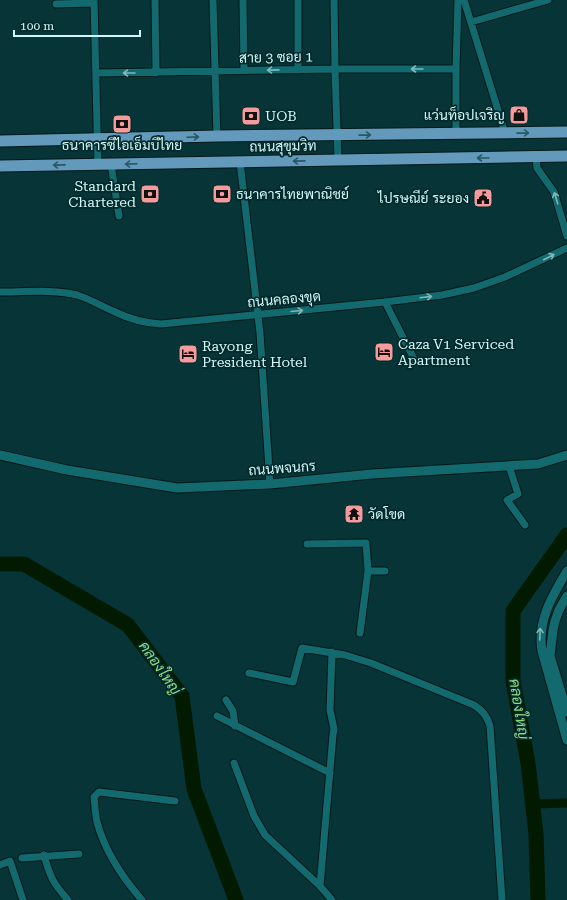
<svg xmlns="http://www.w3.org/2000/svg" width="567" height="900" font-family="'Roboto Serif',Sarabun,serif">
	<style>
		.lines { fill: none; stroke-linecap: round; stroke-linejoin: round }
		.canal { stroke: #011a00; stroke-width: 9 }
		.river { stroke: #011a00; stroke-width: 15 }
		.minor-casing { stroke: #02191a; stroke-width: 9 }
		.tertiary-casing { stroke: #02191a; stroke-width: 11 }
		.primary-casing { stroke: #02191a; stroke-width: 13 }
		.minor { stroke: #136a6e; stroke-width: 7 }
		.tertiary { stroke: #136a6e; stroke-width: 9 }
		.primary { stroke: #639abc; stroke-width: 11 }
		.oneway { stroke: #7cb7ba }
		.oneway2 { stroke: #285766 }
		.labels { text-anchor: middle; stroke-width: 3.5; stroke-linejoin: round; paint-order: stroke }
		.street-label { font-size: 14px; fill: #d2f6f8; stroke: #002a2c }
		.poi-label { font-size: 14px; fill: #d2f6f8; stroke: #002a2c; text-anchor: start }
		.water-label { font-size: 15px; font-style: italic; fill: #91d97e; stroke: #002a2c }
	</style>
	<rect width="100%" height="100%" fill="#073436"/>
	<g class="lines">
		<path class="canal" d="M533,804l34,-1"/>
		<path class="river" d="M0,564h24l104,61 54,71 12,93 42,111
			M538,900l-2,-66 -8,-71 -15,-82v-70l54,-76"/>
		<defs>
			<path id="minor" d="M94,0l4,165
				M155,0l1,73
				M213,0l4,136
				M243,0l1,70
				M298,0v70
				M334,0l1,69 3,91
				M464,0l41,133
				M56,4l38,-1
				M471,22l77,-22
				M96,73l239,-4h121
				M456,134v-65l2,-69
				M536,157l1,11 17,24 13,44
				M240,162l20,171 10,151
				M111,164l8,52
				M0,292c23,0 55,-3 77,3 13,4 24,11 36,16 16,8 31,12 48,13l224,-22 57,-7 32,-7 31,-11 62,-29
				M385,302l30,59
				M509,466l9,28 -11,6 18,25
				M307,544l59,-1 2,28 -8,62
				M368,571h17
				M249,673l44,9 9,-34 43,7 26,8 103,42c9,6 13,11 16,21l12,174
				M226,700l7,11 2,15
				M217,716l113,57
				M234,763l20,53 11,19 55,51 12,14
				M44,855c6,22 9,28 24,45
				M22,858l57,-4
				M0,865l10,-4 13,39
				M320,886l13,-151 1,-6 -4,-19 2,-58
				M142,900c-20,-23 -37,-48 -45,-78 -2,-9 -2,-17 -3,-25l5,-5 76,9"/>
			<path id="tertiary" d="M0,455l67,15 110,18 93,-4 102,-10 166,-10 29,-9
				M567,571c-15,25 -30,50 -25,80l25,89
				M567,596l-8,14 -4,11 -2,9 -3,26 17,56"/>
			<path id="primary" d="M0,141l217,-5 350,-4
				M0,166l567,-10"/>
		</defs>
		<use href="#minor" class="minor-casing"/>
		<use href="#tertiary" class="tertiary-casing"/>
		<use href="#primary" class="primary-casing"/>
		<use href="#minor" class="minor"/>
		<use href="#tertiary" class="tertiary"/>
		<use href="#primary" class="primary"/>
	</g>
	<defs><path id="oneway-shaft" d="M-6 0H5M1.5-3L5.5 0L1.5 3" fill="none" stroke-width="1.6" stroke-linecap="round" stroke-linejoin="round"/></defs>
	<g class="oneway">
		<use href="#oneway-shaft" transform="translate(417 69) rotate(-180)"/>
		<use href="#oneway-shaft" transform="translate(273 70) rotate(179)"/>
		<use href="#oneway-shaft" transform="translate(129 73) rotate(180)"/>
		<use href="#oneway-shaft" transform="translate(556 198) rotate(-107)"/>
		<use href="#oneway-shaft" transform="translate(549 257) rotate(-27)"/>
		<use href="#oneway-shaft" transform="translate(426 297) rotate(-7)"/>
		<use href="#oneway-shaft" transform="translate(297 311) rotate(-5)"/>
		<use href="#oneway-shaft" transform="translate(540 634) rotate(-87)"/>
	</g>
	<g class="oneway2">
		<use href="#oneway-shaft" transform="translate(523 133) rotate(-1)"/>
		<use href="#oneway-shaft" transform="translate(365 135) rotate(-1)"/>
		<use href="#oneway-shaft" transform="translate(193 137) rotate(-2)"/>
		<use href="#oneway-shaft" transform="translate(483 158) rotate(180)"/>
		<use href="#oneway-shaft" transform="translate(299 161) rotate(179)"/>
		<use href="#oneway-shaft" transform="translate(131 164) rotate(178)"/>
		<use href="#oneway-shaft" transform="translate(59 165) rotate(179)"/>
	</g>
	<defs>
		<symbol id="shop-square" viewBox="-11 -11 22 22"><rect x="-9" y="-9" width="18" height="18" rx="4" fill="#f59b9c" stroke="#002a2c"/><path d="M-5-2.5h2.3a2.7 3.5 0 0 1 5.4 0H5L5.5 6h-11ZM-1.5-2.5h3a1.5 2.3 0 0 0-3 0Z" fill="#111"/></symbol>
		<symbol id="bank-square" viewBox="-11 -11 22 22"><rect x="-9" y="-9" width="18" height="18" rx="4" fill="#f59b9c" stroke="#002a2c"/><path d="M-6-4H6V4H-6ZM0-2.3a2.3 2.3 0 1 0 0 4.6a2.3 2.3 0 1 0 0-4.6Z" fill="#111"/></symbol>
		<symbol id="civic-square" viewBox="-11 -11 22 22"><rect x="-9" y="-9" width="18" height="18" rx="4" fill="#f59b9c" stroke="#002a2c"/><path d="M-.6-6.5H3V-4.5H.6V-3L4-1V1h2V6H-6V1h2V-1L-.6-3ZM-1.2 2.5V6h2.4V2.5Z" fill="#111"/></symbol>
		<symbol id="hotel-square" viewBox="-11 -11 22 22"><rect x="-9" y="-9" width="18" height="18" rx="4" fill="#f59b9c" stroke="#002a2c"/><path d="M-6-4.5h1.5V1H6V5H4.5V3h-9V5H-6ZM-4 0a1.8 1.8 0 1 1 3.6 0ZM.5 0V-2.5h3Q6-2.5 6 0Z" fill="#111"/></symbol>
		<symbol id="temple-square" viewBox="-11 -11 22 22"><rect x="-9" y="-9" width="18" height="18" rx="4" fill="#f59b9c" stroke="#002a2c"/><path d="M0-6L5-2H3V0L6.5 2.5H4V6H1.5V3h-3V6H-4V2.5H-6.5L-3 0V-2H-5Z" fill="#111"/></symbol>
	</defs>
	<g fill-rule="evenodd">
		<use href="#shop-square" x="508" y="104" width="22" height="22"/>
		<use href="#bank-square" x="240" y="105" width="22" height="22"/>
		<use href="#bank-square" x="111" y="113" width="22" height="22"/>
		<use href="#bank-square" x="139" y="183" width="22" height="22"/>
		<use href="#bank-square" x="211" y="183" width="22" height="22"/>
		<use href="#civic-square" x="472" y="187" width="22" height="22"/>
		<use href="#hotel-square" x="373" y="341" width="22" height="22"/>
		<use href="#hotel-square" x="177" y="343" width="22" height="22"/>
		<use href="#temple-square" x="343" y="503" width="22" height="22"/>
	</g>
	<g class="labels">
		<g class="street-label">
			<text transform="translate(276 57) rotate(-1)" y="5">สาย 3 ซอย 1</text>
			<text transform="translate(283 146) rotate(-1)" y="5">ถนนสุขุมวิท</text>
			<text transform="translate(284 299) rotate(-5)" y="5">ถนนคลองขุด</text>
			<text transform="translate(282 468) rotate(-4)" y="5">ถนนพจนกร</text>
		</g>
		<g class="poi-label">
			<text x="505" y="120" text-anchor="end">แว่นท็อปเจริญ</text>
			<text x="265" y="121">UOB</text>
			<text x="122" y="150" text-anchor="middle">ธนาคารซีไอเอ็มบีไทย</text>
			<text x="136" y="191" text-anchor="end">Standard<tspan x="136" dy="16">Chartered</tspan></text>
			<text x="236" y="199">ธนาคารไทยพาณิชย์</text>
			<text x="469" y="203" text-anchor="end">ไปรษณีย์ ระยอง</text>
			<text x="398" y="349">Caza V1 Serviced<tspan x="398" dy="16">Apartment</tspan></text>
			<text x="202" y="351">Rayong<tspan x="202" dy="16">President Hotel</tspan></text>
			<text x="368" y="519">วัดโขด</text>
		</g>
		<g class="water-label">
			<text transform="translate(160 668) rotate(55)" y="5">คลองใหญ่</text>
			<text transform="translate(519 709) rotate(81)" y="5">คลองใหญ่</text>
		</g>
	</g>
	<path d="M14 30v6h126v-6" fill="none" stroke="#d2f6f8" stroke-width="2"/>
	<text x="20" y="30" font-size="12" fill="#d2f6f8" stroke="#002a2c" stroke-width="3" paint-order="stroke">100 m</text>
</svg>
